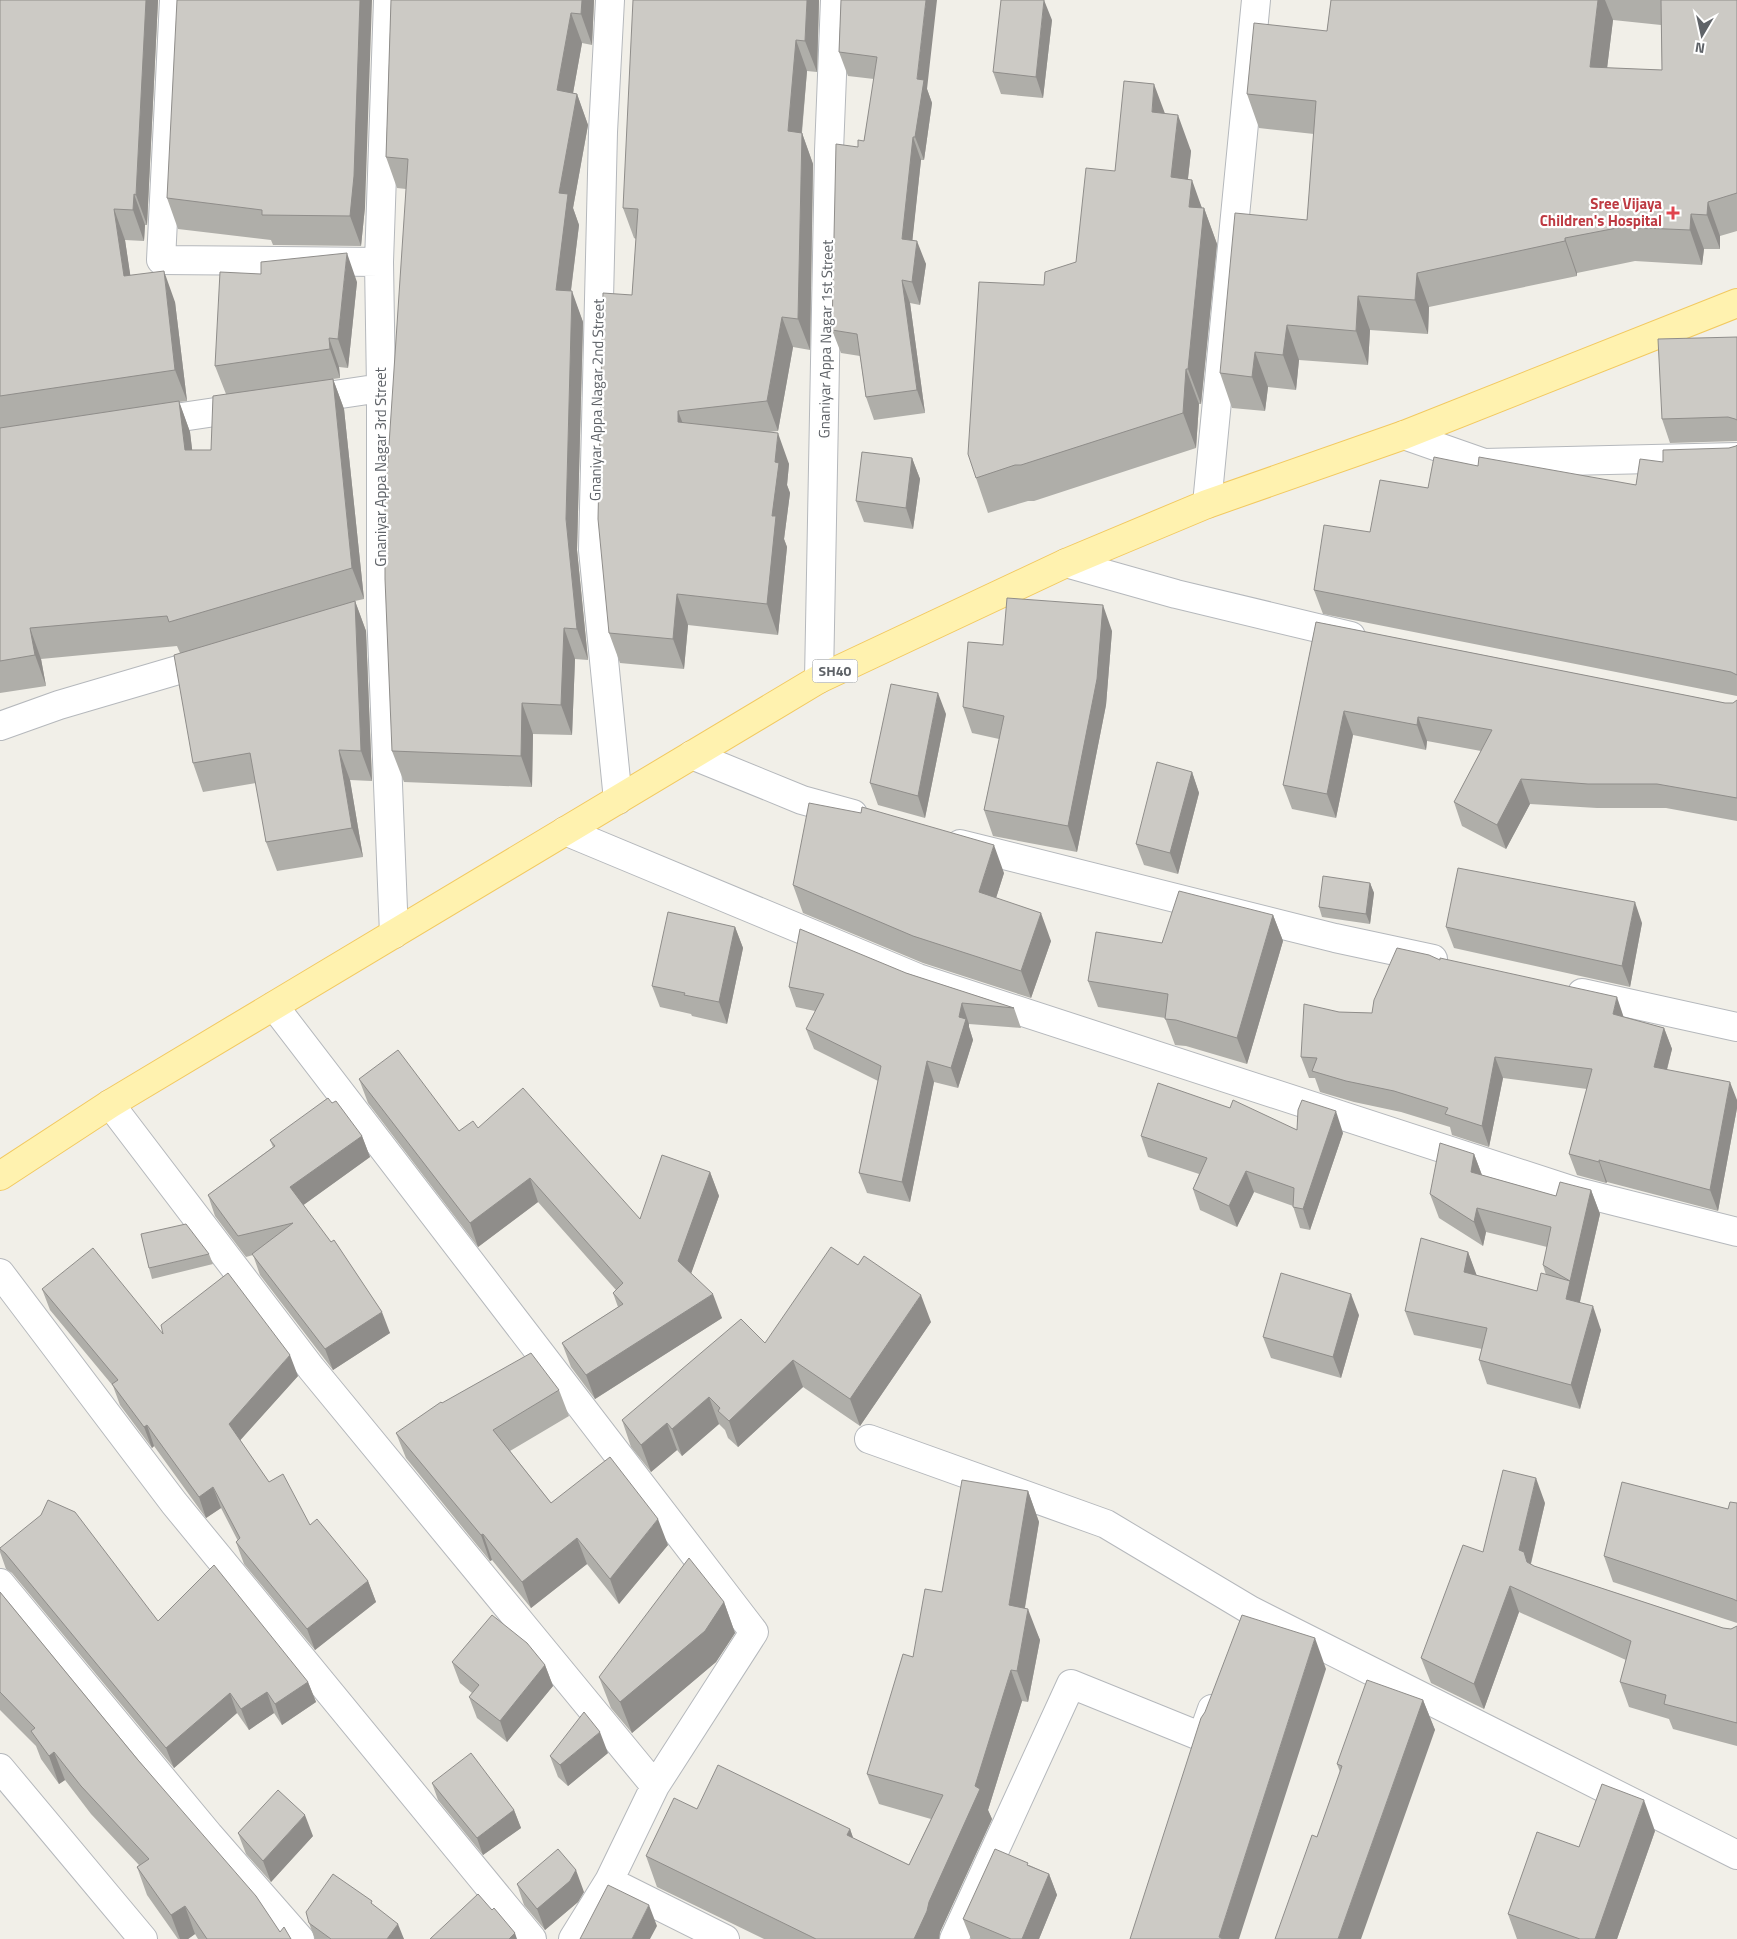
<svg xmlns="http://www.w3.org/2000/svg" width="1737" height="1939" font-family="'Titillium Web',sans-serif">
	<style>
		.lines { fill: none; stroke-linecap: round; stroke-linejoin: round }
		.minor-casing { stroke: #b5b8bc; stroke-width: 30 }
		.major-casing { stroke: #f2c960; stroke-width: 30 }
		.minor { stroke: #fff; stroke-width: 28 }
		.major { stroke: #fff2af; stroke-width: 28 }
		.wall { fill: #afaea9; fill-rule: evenodd }
		.shaded-wall { fill: #8f8d8a }
		.building { fill: #cccac5; stroke: #8f8d8a }
		.health-dot { fill: #e0444e; stroke: #fff; stroke-width: 2 }
		.labels { text-anchor: middle; stroke-width: 4.5; stroke-linejoin: round; paint-order: stroke }
		.shield { fill: #fff; stroke: #8f9295; stroke-width: 1 }
		.shield-label { font-size: 14px; font-weight: bold; fill: #5f6368 }
		.health-label { font-size: 15px; font-weight: bold; fill: #be3a42; stroke: #fff; text-anchor: end }
		.street-label { font-size: 15px; fill: #5f6368; stroke: #fff }
	</style>
	<rect width="100%" height="100%" fill="#f1efe8"/>
	<g class="lines">
		<defs>
			<path id="minor" d="M174,0l-13,260 218,2
				M388,0l-9,262 2,126v222l13,324
				M610,0l-7,132 -10,418 25,250
				M301,400l80,-12
				M148,422l101,-15
				M1404,435l80,28 253,-6
				M1207,504l49,-504
				M1066,563l110,31 175,42
				M819,679l10,-528 6,-151
				M0,726l59,-21 153,-45
				M692,755l110,45 51,14
				M565,831l353,147 656,213 163,41
				M960,844l375,94 98,21
				M1582,993l155,34
				M274,1006l480,626 -99,154 -46,95
				M110,1104l201,264 344,418
				M0,1273l174,230 358,436
				M869,1439l237,85 144,86 487,245
				M0,1583l209,252 91,104
				M0,1768l143,171
				M573,1939l36,-58 116,58
				M954,1939l117,-255 131,53 10,-28"/>
			<path id="major" d="M0,1176l110,-72 709,-425 247,-116 141,-59 197,-69 333,-132"/>
		</defs>
		<use href="#minor" class="minor-casing"/>
		<use href="#major" class="major-casing"/>
		<use href="#minor" class="minor"/>
		<use href="#major" class="major"/>
	</g>
	<path class="wall" d="M0,0h158l-11,225h-2l-1,16 -19,-1 5,35 45,27 12,99 -8,1 11,30 2,18h19l15,-56 -11,-28 142,-84 -9,86 -9,-1 1,11 -7,1 11,30 20,190 -9,2 11,30 6,150 -22,-1 13,77 -86,14 -11,-29 -10,-59 -53,9 -10,-29 -13,-110 -3,-7 -136,13 5,27 -46,7z
		M391,0h203l-2,45 -10,-2 -9,50 4,1 11,31 -15,83 6,17 -8,66 12,31 -6,228 11,110 -13,-1 -3,76 -39,-1 -1,53 -128,-5 -12,-31 14,-562 -9,-1 -11,-31z
		M819,0l-2,72 -10,-1 -5,62 11,31 -3,186 -17,-3 -15,84 -9,1 20,32 -2,21 3,8 -6,46 3,8 -9,88 -90,-10 -4,44 -64,-6 -11,-30 27,-394 -2,-1 -11,-30z
		M841,0l86,89 5,14 -8,57h-3l-9,81 14,23 -6,41 -10,-2 15,110 -51,7 -8,-23 -6,-41 -19,-3 -9,-23 26,-183 6,-6 10,-62 -26,-3 -9,-24z
		M1331,0h406v231l-17,5v13h-16l-2,16 -67,-4 -58,12v3l-148,31 -1,27 -58,-4 -2,35 -69,-5 -3,30 -28,-3 -3,24 -33,-3 -12,-35 87,-153 7,-86 -55,-6 -12,-34 80,-63zM1613,20l48,5 1,45 -55,-2z
		M1052,20l-9,78 -42,-4 -8,-22z
		M1165,114l26,37 -3,28 14,29h2l13,36 -16,160h-2l-3,44 -162,53h-6l-40,12 -12,-35 68,-193 32,-23 39,-91z
		M167,198l198,9 -4,39 -88,-1 -2,-5 -93,-11z
		M1737,337v104l-67,2 -8,-24z
		M1737,445v251l-414,-82 -9,-24 56,-58 58,-44 50,-22 158,19 27,-23 66,-14 7,-2z
		M912,458l8,21 -7,50 -49,-7 -8,-21z
		M1316,622l409,81h8l4,-3v121l-71,-13h-69l-67,-4 -24,45 -44,-23 -8,-24 27,-51 -54,-10 -1,9 -73,-15 -17,83 -44,-9 -9,-24z
		M1112,631l-6,74 -29,147 -84,-16 -9,-26 15,-71 -27,-6 -9,-26 40,-62z
		M946,714l-21,104 -47,-13 -8,-22z
		M1192,772l7,21 -21,81 -34,-9 -8,-21z
		M1004,873l-8,25 55,43 -20,57 -108,-35 -120,-50 -10,-28z
		M1370,883l4,10 -4,31 -48,-7 -3,-10z
		M1273,915l10,26 -36,123 -61,-18 -11,-1 -10,-27 -67,-11 -10,-26 74,-38z
		M1642,923l-12,64 -176,-39 -8,-21z
		M735,927l8,21 -16,76 -35,-8 -1,-2 -31,-7 -8,-21z
		M1440,960l184,57 40,11 8,21 -5,21 70,30v8l-19,103 -111,-29 -1,1 -29,-8 -8,-21 18,-65 -84,-11 -14,69 -37,-12 -2,-8 -49,-15 -47,-10 -34,-10 -5,-14h-6l-8,-21 38,-45 33,1z
		M906,973l108,35 7,20 -52,-4v3l4,13 -15,48 -24,-6 -24,120 -43,-9 -8,-20 19,-92 -64,-32 -8,-20 9,-18 -19,-4 -7,-20z
		M359,1079l100,52 19,-3 162,91 70,-47 9,24 -28,77 31,45 -127,81 -24,-32 -9,-24 56,-36 -5,-14 3,-3 -78,-88 -60,45 -110,-144z
		M332,1103l30,33 8,21 -67,48 87,128 -57,37 -73,-95 -7,-20 -7,2 -31,-41 -7,-21 65,-48 -3,-7z
		M1297,1130l46,3 -33,97 -10,-2 -7,-22 -39,-14 -17,35 -37,-17 -7,-21 6,-15 -51,-17 -7,-21z
		M1474,1154l8,21 74,21 35,-6 9,24 -20,88 21,28 -21,79 -93,-25 -8,-24 3,-11 -68,-14 -9,-24 63,-59 8,23 61,16 9,-16 -3,-10 4,-18 -61,-15 -3,14 -44,-28 -9,-24z
		M209,1254l4,10 -61,15 -3,-11z
		M42,1289l121,45 135,42 -58,64 29,42 41,43 58,56 8,21 -61,48 -71,-86 -8,-22 2,-1 -17,-33 -15,10 -52,-72 -2,2 -32,-43 -7,-19 -63,-76z
		M1359,1315l-18,63 -70,-20 -8,-21z
		M931,1322l-71,104 -57,-39 -65,60 -10,-9 -3,-8 -6,-6 -37,32 -5,-6 -26,22 -20,-25 -9,-27 143,-77z
		M559,1390l10,26 -59,35 41,52 117,42 -49,59 -32,-40 -56,44 -39,-48 -2,1 -84,-103 -10,-25z
		M1028,1491l11,31 -14,86 15,32 -12,62 -6,-1 -34,109 4,9 -52,113 -1,7h-175l-107,-52 -11,-31 51,-47 153,20 3,9 56,27 22,-46 -52,-15 -12,-30 46,-117 29,-65z
		M1545,1503l-14,61 3,2 189,62 8,1 6,-3v120l-64,-17 -4,-10 -40,-12 -9,-25 6,-22 -107,-48 -35,97 -53,-26 -10,-25 62,-106z
		M1737,1503v120l-124,-41 -9,-26 124,-47z
		M0,1548l158,73 150,61 8,20 -34,23 -8,-12 -25,17 -12,-17 -63,55 -162,-195 -6,-4 -6,-17z
		M0,1592l280,340 11,7h-93l-3,-5 -7,5h-10l-31,-44 -10,-28 2,-2 -48,-51 -26,-34 -6,4 -18,-25 -5,-13 -36,-36z
		M724,1602l11,31 -19,29 -84,71 -21,-25 -12,-31z
		M452,1662l93,3 8,21 -46,56 -30,-24 -8,-21 3,-4 -12,-10z
		M1423,1700l12,30 -118,107 23,-65 -3,-8z
		M608,1753l-40,33 -10,-9 -8,-21z
		M432,1783l82,27 7,18 -38,27 -45,-55z
		M1655,1831l-38,108h-100l-9,-25 71,-67z
		M238,1833l75,3 -42,46 -25,-28z
		M1029,1865l20,9 8,21 -18,44h-68l-8,-20z
		M517,1884l67,8 -6,10 -33,28 -21,-25z
		M373,1905l31,34h-89l-6,-16z"/>
	<path class="shaded-wall" d="M146,0h12l-11,225 -11,-30z
		M360,0h12l-7,207 -4,39 -11,-30z
		M582,0h12l-2,45 -11,-31z
		M807,0h12l-2,72 -12,-31z
		M926,0h11l-10,89 5,14 -8,57 -9,-23 2,-58z
		M1044,0l8,20 -9,78 -7,-21z
		M1598,0h7l8,20 -10,81 -13,-34z
		M571,13l11,30 -14,78 -11,-31z
		M796,40l11,31 -8,91 -11,-31z
		M1154,84l13,35 -15,-7z
		M577,94l11,31 -15,83 6,17 -12,96 -11,-31 3,-97z
		M1178,115l13,36 -7,62 -13,-36z
		M802,133l11,31 -3,186 -12,-31z
		M913,137l8,23 -11,103 -8,-24z
		M1192,180l11,31 1,-3 13,36 -16,160 -13,-35 1,-162z
		M134,194l11,31 -1,16 -11,-31z
		M1708,202l12,34v13l-13,-34z
		M114,209l11,31 10,66 -11,-30z
		M1691,214l13,35 -2,16 -12,-35z
		M1565,238l12,35v3l-12,-35z
		M917,241l9,23 -6,41 -8,-23z
		M347,253l10,29 -9,86 -10,-29z
		M164,271l11,31 12,99 -12,-31z
		M1417,273l12,34 -1,27 -13,-34z
		M902,280l8,23 15,110 -8,-23z
		M572,291l11,31 -6,228 11,110 -11,-31 -11,-110z
		M1358,296l12,34 -2,35 -12,-34z
		M782,317l11,30 -15,84 -11,-30z
		M1287,325l12,35 -3,30 -13,-35z
		M329,338l10,29 1,11 -10,-29z
		M1255,352l13,35 -3,24 -13,-34z
		M1186,369l13,35 -3,44 -13,-35z
		M333,379l11,30 20,190 -12,-31z
		M179,401l11,31 6,49 -11,-31z
		M678,411l12,31 -12,-20z
		M778,433l11,31 -2,21 3,8 -6,46 3,8 -9,88 -11,-31 8,-142z
		M912,458l8,21 -7,50 -7,-21z
		M677,594l11,31 -4,44 -11,-30z
		M355,601l11,30 6,150 -11,-30z
		M1103,605l9,26 -6,74 -29,147 -9,-26z
		M30,628l11,31 5,27 -11,-31z
		M564,628l11,31 -3,76 -11,-30z
		M938,693l8,21 -21,104 -7,-22z
		M522,703l11,31 -1,53 -11,-31z
		M1344,711l9,24 -17,83 -9,-24z
		M1418,717l9,24 -1,9 -9,-25z
		M339,750l11,30 13,77 -11,-29z
		M1192,772l7,21 -21,81 -8,-21z
		M1521,779l9,25 -24,45 -9,-24z
		M994,845l10,28 -15,47 -10,-28z
		M1370,883l4,10 -4,31 -4,-10z
		M1635,902l7,21 -12,64 -8,-21z
		M1041,913l10,28 -20,57 -10,-27z
		M1273,915l10,26 -36,123 -10,-26z
		M735,927l8,21 -16,76 -8,-22z
		M1617,997l7,21 -11,-4z
		M962,1003l7,21v3l4,13 -15,48 -7,-20 8,-51z
		M1664,1028l8,21 -10,39 -8,-21z
		M1495,1057l8,21 -14,69 -7,-21z
		M927,1061l7,21 -24,120 -8,-20z
		M1730,1082l7,18v8l-19,103 -8,-21z
		M1336,1111l7,22 -33,97 -7,-21z
		M362,1136l8,21 -72,52 -8,-22z
		M1474,1154l9,24 -12,-6z
		M1599,1160l8,22 -1,1 -7,-21z
		M1246,1171l8,21 -17,35 -8,-21z
		M710,1172l9,24 -32,89 -9,-24z
		M530,1178l8,24 -60,45 -8,-24z
		M1591,1190l9,24 -25,109 -9,-24z
		M1477,1208l9,24 -3,14 -9,-24z
		M1468,1252l9,24 -13,-4z
		M713,1294l9,24 -127,81 -9,-24z
		M1351,1294l8,21 -18,63 -8,-21z
		M921,1295l10,27 -71,104 -10,-27z
		M1593,1306l8,24 -21,79 -9,-24z
		M382,1312l8,21 -57,37 -8,-21z
		M290,1355l8,21 -62,69 -7,-21z
		M793,1360l10,27 -65,60 -9,-26z
		M709,1397l10,27 -37,32 -10,-27z
		M667,1423l10,27 -26,22 -10,-27z
		M147,1425l7,21 -2,2 -8,-21z
		M1536,1478l9,25 -17,72 -9,-25z
		M213,1487l8,21 -15,10 -7,-21z
		M1028,1491l11,31 -19,114 -11,-31z
		M658,1519l10,26 -49,59 -9,-25z
		M483,1534l9,26 -2,1 -9,-26z
		M577,1538l10,26 -56,44 -9,-26z
		M368,1581l8,21 -61,48 -8,-21z
		M1510,1586l9,26 -35,97 -10,-25z
		M724,1602l11,31 -19,29 -84,71 -12,-31z
		M1028,1609l12,31 -12,62 -11,-31z
		M1315,1638l11,31 -87,270h-20v-2z
		M545,1665l8,21 -46,56 -7,-21z
		M1011,1670l11,31 -34,109 4,9 -52,113 -1,7h-25l61,-153z
		M308,1682l8,20 -34,23 -7,-21z
		M267,1692l7,21 -25,17 -8,-21z
		M230,1693l7,20 -63,55 -8,-20z
		M1423,1700l12,30 -74,209h-23z
		M600,1732l8,21 -40,33 -8,-21z
		M54,1752l11,28 -6,4 -10,-28z
		M1644,1800l11,31 -38,108h-22z
		M514,1810l7,18 -38,27 -6,-17z
		M305,1815l8,21 -42,46 -8,-21z
		M850,1829l11,31 -14,-25z
		M576,1870l8,22 -6,10 -33,28 -8,-21z
		M1049,1874l8,21 -18,44h-17z
		M649,1905l8,21 -7,13h-18z
		M185,1906l10,28 -7,5h-8l-9,-24z
		M398,1924l6,15h-17z
		M515,1933l2,6h-8z"/>
	<path class="building" d="M0,0h146l-10,195 -2,-1 -1,16 -19,-1 10,67 40,-5 11,99 -175,26z
		M177,0h183l-6,176 -4,40 -88,-1v-5l-95,-12z
		M391,0h191l-1,14 -10,-1 -14,77 20,4 -18,99 9,1 -12,96 16,1 -6,228 11,110 -13,-1 -3,77 -39,-2 -1,53 -129,-5 -7,-172v-74l23,-346 -22,-2z
		M633,0h174l-2,41 -9,-1 -8,91 14,2 -4,186 -16,-2 -15,84 -89,10v11l100,11 -3,29 4,1 -7,53h4l-9,88 -90,-10 -4,45 -64,-6 -11,-114 5,-226 29,2 6,-86 -15,-1z
		M841,0h85l-9,79 7,1 -9,57h-2l-11,102 15,2 -5,41 -10,-2 15,110 -51,7 -9,-63 -25,-4 4,-186 22,3v-7l6,1 13,-84 -38,-5z
		M1001,0h43l-8,77 -43,-5z
		M1331,0h267l-8,67 72,3 -1,-70h76v193l-29,9 -1,13 -16,-1 -1,16 -68,-3 -57,11v3l-148,32 -2,27 -57,-4 -2,35 -69,-6 -4,30 -28,-3 -3,25 -32,-4 15,-160 72,7 9,-119 -69,-7 7,-71 73,8z
		M1124,81l30,3 -2,28 26,3 -7,62 21,3 -3,27 15,1 -16,161h-2l-3,44 -162,52h-6l-39,13 -8,-24 11,-172 65,3 1,-13 31,-10 10,-94 29,3z
		M347,253l-9,86 -9,-1 1,11 -115,17 5,-94 41,2v-12z
		M1737,337v83l-2,-1 -7,-2 -66,2 -4,-80z
		M333,379l19,189 -183,54 -2,-6 -137,12 5,27 -35,6v-233l179,-27 6,49h26l2,-54z
		M1737,445v230l-6,-3 -417,-82 10,-65 46,7 10,-52 48,8 6,-31 44,9 1,-9 157,28 4,-26 23,3v-12l66,-2 7,-2z
		M862,452l50,6 -6,50 -50,-7z
		M1007,598l96,7 -6,74 -29,147 -84,-16 20,-94 -41,-9 5,-65 35,3z
		M355,601l6,150 -22,-1 13,78 -86,14 -16,-89 -57,10 -19,-108z
		M1316,622l409,81h8l4,-3v98l-80,-14h-69l-67,-5 -24,46 -43,-23 38,-72 -74,-13 -1,8 -73,-14 -17,83 -44,-9z
		M891,684l47,9 -20,103 -48,-13z
		M1157,762l35,10 -22,81 -34,-9z
		M809,803l52,10 1,-6 132,38 -15,47 62,21 -20,58 -108,-35 -120,-51z
		M1458,868l177,34 -13,64 -176,-39z
		M1323,876l47,7 -4,31 -47,-7z
		M1179,891l94,24 -36,123 -61,-18 -11,-1 3,-25 -80,-13 8,-49 66,11z
		M668,912l67,15 -16,75 -35,-7 1,-2 -33,-7z
		M800,929l106,44 108,35 -52,-5 -3,14 7,2 -15,49 -24,-7 -25,121 -43,-9 22,-107 -75,-37 18,-35 -35,-7z
		M1397,948l32,7 11,5v-2l177,39 -4,17 51,14 -10,39 76,15 -20,108 -111,-30v2l-30,-8 23,-85 -97,-12 -13,69 -37,-12 3,-6 -54,-17 -48,-10 -34,-10 5,-13 -16,-1 3,-53 35,8 33,1 2,-13z
		M398,1050l61,81 14,-10 5,7 45,-40 117,131 22,-64 48,17 -32,89 35,33 -127,81 -24,-32 61,-39 -10,-11 10,-10 -93,-105 -60,45 -111,-144z
		M1158,1083l72,25 3,-8 64,30 1,-20 4,-10 34,11 -33,98 -10,-2 1,-19 -48,-17 -17,35 -36,-17 14,-31 -66,-22z
		M328,1098l4,5 4,-2 26,35 -72,51 41,55 3,-2 48,72 -57,37 -73,-95 41,-31 -55,13 -30,-41 67,-49 -5,-6z
		M1440,1143l34,11 -3,18 85,24 4,-14 31,8 -25,109 27,7 -22,79 -92,-25 8,-32 -82,-17 16,-73 47,14 -4,20 73,19 4,-18 29,8 -27,-16 8,-38 -74,-19 -3,14 -44,-28z
		M186,1224l23,30 -60,14 -8,-34z
		M831,1247l27,18 6,-9 57,39 -71,104 -57,-39 -64,61 -11,-10 2,-3 -11,-11 -37,32 -5,-6 -26,22 -19,-25 119,-101 24,24z
		M93,1248l70,86 -2,-9 67,-52 62,82 -61,69 40,58 14,-8 27,51 7,-6 51,62 -61,48 -71,-87 4,-4 -27,-51 -14,10 -52,-72 -3,2 -32,-43 6,-4 -76,-91z
		M1281,1273l70,21 -18,63 -70,-20z
		M531,1353l28,37 -66,40 58,73 59,-46 48,62 -48,60 -33,-41 -55,44 -39,-48 -2,1 -85,-102 45,-31 1,1z
		M1503,1470l33,8 -17,72 5,2 3,10 7,4 189,62 8,1 6,-3v97l-73,-19 2,-9 -46,-13 11,-41 -121,-55 -36,98 -53,-26 42,-113 20,7z
		M962,1480l66,11 -19,114 19,4 -11,62 -6,-1 -36,116 5,3 -51,113 -2,9 -13,28h-98l-170,-83 28,-58 23,11 21,-44 132,64 -3,6 62,30 34,-70 -76,-21 36,-120 10,3 12,-68 17,3z
		M1622,1482l106,27 2,-7 7,1v98l-4,-2 -129,-43z
		M48,1500l27,12 83,109 56,-56 94,117 -33,22 -8,-12 -26,17 -11,-16 -64,55 -161,-195 -5,-4v-1l41,-33z
		M689,1558l35,44 -19,29 -85,71 -21,-25z
		M0,1592l138,168 118,136 24,36 4,-5 7,12h-84l-22,-33 -14,9 -34,-48 12,-8 -68,-73 -27,-34 -5,4 -18,-25 4,-3 -35,-36z
		M492,1615l35,28 18,22 -45,56 -31,-24 10,-12 -27,-23z
		M1242,1615l73,23 -96,299 4,2h-93l71,-221 4,-6z
		M1367,1680l56,20 -85,239h-63l37,-104 5,2 25,-71 -5,-2z
		M584,1712l16,20 -40,33 -10,-9z
		M471,1753l43,57 -37,28 -45,-55z
		M1602,1784l42,16 -49,139h-15l-72,-25 29,-82 42,15z
		M278,1790l27,25 -42,46 -25,-28z
		M558,1849l18,21 -6,11 -33,28 -20,-25z
		M995,1849l33,14 -1,2 22,9 -27,65h-11l-48,-20z
		M333,1874l39,27 -1,2 27,21 -11,15h-56l-22,-16 -3,-11z
		M608,1885l41,20 -17,34h-52z
		M478,1894l14,16 2,-2 21,25 -6,6h-79z"/>
	<path class="health-dot" d="M1670.5 205.5h5v5h5v5h-5v5h-5v-5h-5v-5h5z"/>
	<g class="labels">
		<rect class="shield" x="812.5" y="659.5" width="45" height="23" rx="4"/>
		<g class="shield-label">
			<text x="835" y="676">SH40</text>
		</g>
		<g class="health-label">
			<text x="1662" y="209">Sree Vijaya<tspan x="1662" dy="17">Children's Hospital</tspan></text>
		</g>
		<g class="street-label">
			<text transform="translate(826 339) rotate(-89)" y="5">Gnaniyar Appa Nagar 1st Street</text>
			<text transform="translate(597 400) rotate(-89)" y="5">Gnaniyar Appa Nagar 2nd Street</text>
			<text transform="translate(381 467) rotate(-90)" y="5">Gnaniyar Appa Nagar 3rd Street</text>
		</g>
	</g>
	<g transform="translate(1702 35) rotate(189)" stroke="#ffffff" stroke-width="4" paint-order="stroke">
	<path d="M0-4L9 19L0 12L-9 19Z" fill="#5f6368"/>
	<text y="-8" font-size="14" font-weight="bold" text-anchor="middle" fill="#5f6368">N</text>
	</g>
</svg>
